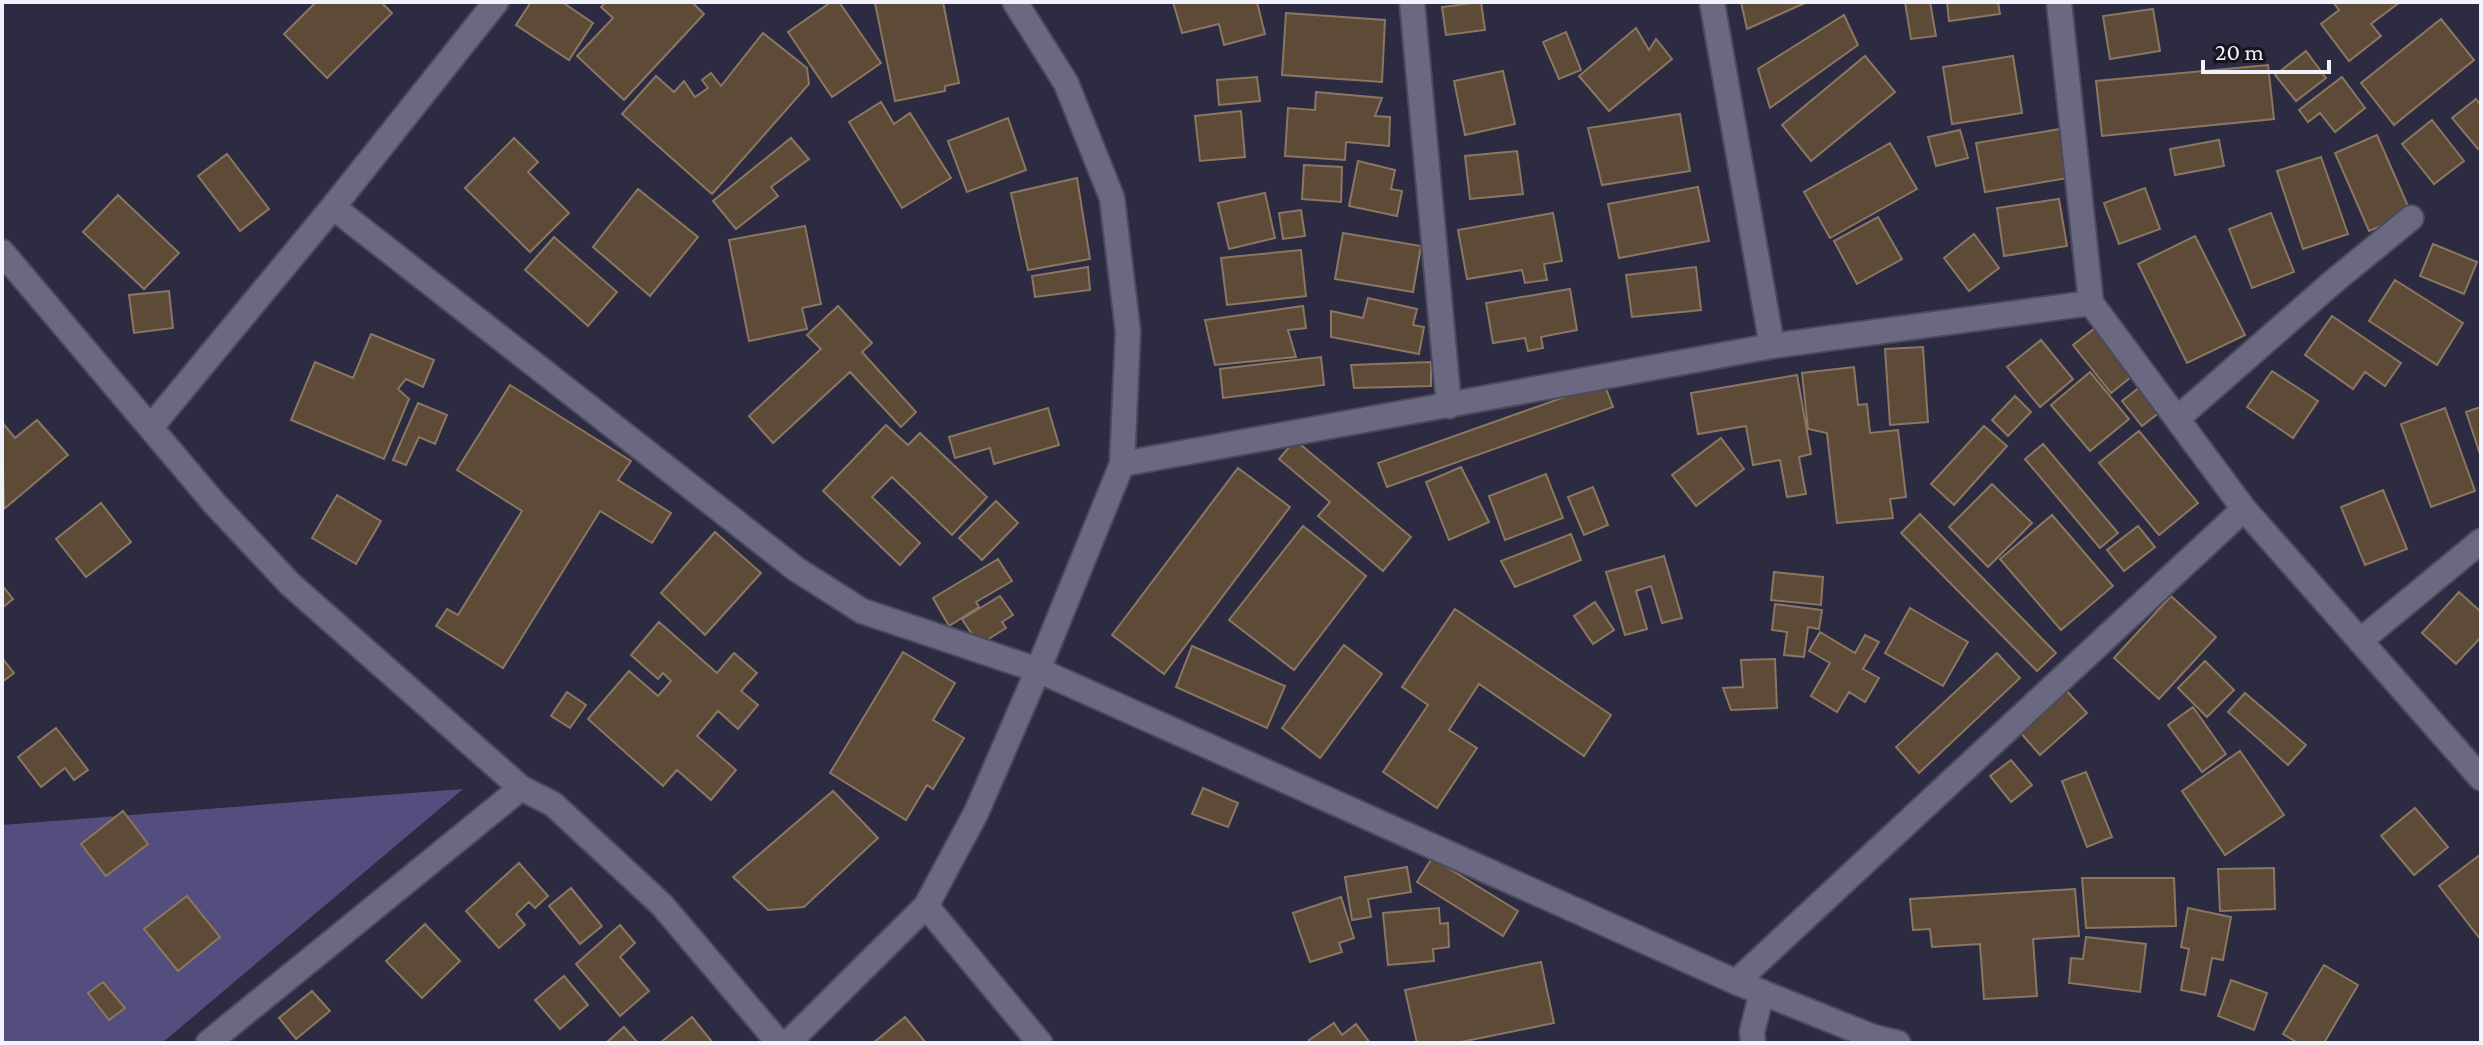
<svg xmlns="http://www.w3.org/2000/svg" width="2483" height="1045" font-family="'Crimson Pro',serif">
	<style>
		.green { fill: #534e7e }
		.building { fill: #5d4b38; stroke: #8a7762; stroke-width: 2 }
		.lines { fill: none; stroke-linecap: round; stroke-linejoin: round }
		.street-casing { stroke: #4b495a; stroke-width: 28 }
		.secondary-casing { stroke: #4b495a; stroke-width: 28 }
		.street { stroke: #6b6982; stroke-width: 24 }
		.secondary { stroke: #6b6982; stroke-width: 24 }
	</style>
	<rect width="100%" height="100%" fill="#2d2b41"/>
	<path class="green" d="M463,789l-301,254h-160v-218z"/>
	<path class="building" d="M316,2h65l11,11 -65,65 -43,-44z
		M531,2h31l31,21 -24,37 -53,-35z
		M606,2h86l12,12 -80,86 -47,-44 36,-38 -12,-11z
		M831,2h8l42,61 -49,34 -44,-65z
		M943,2l16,81 -14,3v5l-50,10 -20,-98z
		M1173,2h84l8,32 -41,11 -5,-21 -37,9z
		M1481,2l4,28 -39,5 -4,-28z
		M1741,2h66l-60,27z
		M1905,2h25l6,34 -25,3z
		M1947,2h51l2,12 -51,7z
		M2333,2h67l-29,22 10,12 -32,25 -28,-37 18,-14z
		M2153,9l7,42 -50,8 -7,-43z
		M1286,13l99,7 -3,62 -100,-7z
		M1844,15l14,30 -88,63 -12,-39z
		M2441,19l33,41 -80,65 -33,-42z
		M1636,28l13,22 7,-11 16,20 -63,52 -30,-35z
		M1566,32l15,38 -22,9 -16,-37z
		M763,33l44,35 2,16 -97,110 -90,-80 34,-38 18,16 10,-11 11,16 13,-9 -6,-8 9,-7 10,13z
		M2306,51l20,27 -30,23 -21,-26z
		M1865,56l30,36 -84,69 -29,-36z
		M2013,56l9,57 -70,11 -9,-57z
		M2268,65l6,54 -172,17 -6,-55z
		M1503,71l12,53 -50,11 -11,-54z
		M1257,77l3,24 -41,4 -2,-25z
		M2342,77l23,31 -30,24 -15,-19 -12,9 -9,-12z
		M1316,92l66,6 -7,18 15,1 -1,29 -43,-4 -1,18 -60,-4 3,-48 27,2z
		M2476,99l5,7v40l-3,3 -26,-31z
		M881,102l13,22 16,-11 41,65 -49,30 -53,-86z
		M1241,111l4,46 -45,4 -5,-45z
		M1680,114l10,57 -88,14 -14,-57z
		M1008,118l18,52 -59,22 -19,-51z
		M2432,120l32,41 -30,23 -32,-40z
		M2060,129l8,49 -83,14 -9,-49z
		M1960,130l8,28 -32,8 -8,-29z
		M2377,135l34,78 -42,18 -34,-78z
		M514,138l24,24 -10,10 41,41 -39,39 -65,-64z
		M791,138l18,21 -38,28 7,9 -42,33 -23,-28z
		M2219,140l5,26 -49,9 -5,-26z
		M1890,143l27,46 -87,49 -26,-46z
		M1517,151l6,43 -53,5 -5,-43z
		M227,154l42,55 -29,22 -42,-55z
		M2321,157l27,77 -45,15 -26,-78z
		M1358,161l37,9 -4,19 11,2 -5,25 -48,-10z
		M1304,165l38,2 -1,35 -39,-3z
		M1077,178l13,81 -62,11 -17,-77z
		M1698,187l11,54 -90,17 -11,-54z
		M2145,188l15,41 -41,15 -15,-41z
		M638,189l60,48 -48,59 -57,-49z
		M1265,193l10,45 -46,11 -11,-46z
		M118,195l61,58 -35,36 -61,-57z
		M2059,199l8,47 -63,10 -7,-48z
		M1301,210l4,26 -22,3 -4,-26z
		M1553,213l9,48 -18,3 3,16 -22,3 -3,-13 -55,9 -9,-49z
		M2271,213l23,59 -42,16 -23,-59z
		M1878,217l24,42 -45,25 -23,-43z
		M805,226l16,78 -19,4 5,21 -58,12 -20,-101z
		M1343,233l78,13 -8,46 -78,-13z
		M1974,234l25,34 -30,23 -25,-33z
		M2195,236l50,99 -58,28 -49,-99z
		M554,237l63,55 -29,34 -63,-56z
		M2433,244l44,18 -13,32 -44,-18z
		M1301,250l5,46 -79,9 -6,-47z
		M1088,267l2,23 -55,7 -3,-21z
		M1696,267l5,43 -69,7 -6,-42z
		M2395,280l68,43 -26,42 -68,-44z
		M1570,289l7,41 -36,7 2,11 -15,3 -3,-13 -32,5 -7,-40z
		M169,291l4,37 -39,5 -5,-38z
		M1368,298l49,11 -4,16 11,2 -5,27 -88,-17v-26l32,7z
		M838,306l34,37 -10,9 54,60 -15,15 -51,-55 -77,71 -24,-27 72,-67 -14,-14z
		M1303,306l3,22 -18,2 8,27 -81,8 -10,-45z
		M2332,316l69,47 -16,23 -20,-14 -12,17 -48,-34z
		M2099,325l37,48 -25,20 -38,-48z
		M371,334l63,26 -11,27 -17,-8 -8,10 11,10 -25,60 -93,-39 24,-58 38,16z
		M2041,340l32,39 -33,28 -33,-40z
		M1923,347l5,75 -38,3 -5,-76z
		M1321,357l3,28 -101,13 -3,-29z
		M1431,362v24l-77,2 -3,-23z
		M1854,367l4,38 9,-1 3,29 28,-3 8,67 -16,2 3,19 -56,5 -10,-90 -19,-4 -6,-56z
		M2272,371l46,30 -25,37 -46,-31z
		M2090,372l39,47 -39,32 -39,-46z
		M1797,375l14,79 -12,3 7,37 -19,3 -7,-37 -27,5 -7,-39 -48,8 -7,-41z
		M1604,383l9,24 -226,80 -9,-24z
		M510,385l121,76 -13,19 53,33 -19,30 -52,-32 -97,157 -67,-42 11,-17 11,6 64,-104 -65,-41z
		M2140,387l20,25 -18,14 -20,-25z
		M2015,396l16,16 -23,24 -16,-16z
		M418,403l29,12 -12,29 -16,-7 -13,28 -13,-5z
		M2481,407v50l-15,-45z
		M1048,408l11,37 -65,19 -4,-16 -35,10 -6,-21z
		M2445,408l30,83 -44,16 -30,-83z
		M37,420l31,35 -64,54 -2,-87 13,16z
		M886,425l22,20 12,-12 67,64 -35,38 -60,-58 -20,20 48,46 -20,22 -77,-74z
		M1984,426l23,20 -53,59 -23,-21z
		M2139,431l59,72 -39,32 -60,-72z
		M1721,438l23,31 -48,37 -24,-31z
		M1295,440l116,97 -28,34 -65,-55 12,-14 -51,-43z
		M2043,444l75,89 -18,15 -75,-89z
		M1461,467l28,55 -40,18 -23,-58z
		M1238,468l52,39 -126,167 -52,-39z
		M1546,474l17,44 -58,22 -16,-44z
		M1992,484l40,39 -44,44 -39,-40z
		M1593,487l15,38 -24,10 -16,-38z
		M2383,490l24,59 -42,16 -24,-58z
		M337,495l44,26 -25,43 -44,-26z
		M996,501l22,22 -36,37 -23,-22z
		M101,503l30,39 -45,35 -30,-38z
		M1920,514l136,139 -19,18 -136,-138z
		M2052,515l61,71 -52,44 -61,-71z
		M1303,526l63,50 -72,94 -65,-50z
		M2138,526l17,21 -31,24 -17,-21z
		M715,532l46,41 -56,62 -44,-42z
		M1571,534l10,26 -66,27 -14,-26z
		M1664,556l18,62 -20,5 -11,-37 -15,5 11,38 -22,6 -19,-63z
		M998,559l14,22 -36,21 3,5 -30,19 -16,-28z
		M1774,572l49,5 -2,28 -50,-5z
		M2,585l11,14 -11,9z
		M2459,592l22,20v25l-25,27 -34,-31z
		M1000,596l13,19 -11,7 4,6 -27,17 -17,-26z
		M2171,596l45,41 -57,62 -45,-41z
		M1595,602l19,28 -21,14 -19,-28z
		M1775,604l47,6 -3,19 -11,-2 -4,30 -20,-2 3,-23 -15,-2z
		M1910,608l58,34 -25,44 -58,-33z
		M1455,609l156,106 -27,41 -105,-72 -30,46 28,18 -40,60 -54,-36 45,-67 -26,-18z
		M659,622l58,51 17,-20 23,20 -16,18 17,14 -20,24 -20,-18 -21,25 39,34 -25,30 -34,-30 -14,16 -75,-67 41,-48 29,25 13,-15 -8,-8 -5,6 -27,-24z
		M1820,632l35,21 10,-18 14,7 -16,27 16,9 -14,24 -16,-10 -12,20 -26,-16 19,-33 -21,-12z
		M1344,645l38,29 -62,84 -38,-30z
		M1192,646l93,40 -18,42 -91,-41z
		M903,652l52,31 -22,37 31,18 -31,51 -6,-4 -21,35 -76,-47z
		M1997,653l23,25 -101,95 -23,-26z
		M2,658l12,15 -12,9z
		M1775,659l2,49 -46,2 -8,-22 20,-1 -2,-27z
		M2205,661l29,29 -27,27 -29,-29z
		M2065,689l22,24 -47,42 -21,-24z
		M567,692l19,13 -16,23 -19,-12z
		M2245,693l61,52 -18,20 -60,-53z
		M2193,707l33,47 -24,18 -34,-47z
		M56,728l32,42 -14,10 -9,-12 -24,19 -23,-30z
		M2240,751l44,64 -59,40 -43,-64z
		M2011,760l21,25 -21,17 -21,-26z
		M2086,772l26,65 -25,10 -25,-66z
		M1203,788l35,15 -10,24 -36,-13z
		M833,791l45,47 -74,69 -36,3 -35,-33z
		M2415,808l33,39 -34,28 -33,-39z
		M123,811l25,33 -42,32 -25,-32z
		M2481,854v86l-42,-54z
		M1432,858l86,53 -15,25 -86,-54z
		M519,863l29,33 -13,12 -6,-6 -13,12 9,11 -26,23 -33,-37z
		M1407,867l4,25 -43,7 3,18 -19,3 -7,-43z
		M2274,868l1,41 -55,2 -2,-42z
		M2082,878h92l2,48 -90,2z
		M571,888l31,38 -22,18 -31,-38z
		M2075,889l4,47 -46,3 4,57 -53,3 -4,-55 -48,3 -2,-18 -17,1 -3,-31z
		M187,896l33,41 -42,34 -34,-42z
		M1341,897l13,41 -15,5 3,9 -32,10 -17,-49z
		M1439,908l1,16 8,-1 1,24 -16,2 1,12 -46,4 -5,-52z
		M2188,908l43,9 -8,43 -11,-2 -7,37 -24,-5 8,-41 -8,-2z
		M425,924l35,37 -38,37 -36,-37z
		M620,925l15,18 -15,14 29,34 -29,25 -44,-52z
		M2086,937l60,7 -6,48 -71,-9 2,-25 12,1z
		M1541,962l13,61 -98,20h-39l-12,-53z
		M2324,965l34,20 -34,58h-26l-15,-9z
		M564,976l24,29 -28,24 -25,-29z
		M2231,980l36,13 -13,37 -36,-14z
		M103,982l22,26 -16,12 -21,-27z
		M312,991l18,20 -34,28 -17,-21z
		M692,1017l21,26h-53z
		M905,1017l21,26h-53z
		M1334,1023l8,12 14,-11 14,19h-59l-2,-3z
		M624,1027l14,16h-32z"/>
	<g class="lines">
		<defs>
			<path id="street" d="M1412,2l37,404
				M1712,2l60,344
				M2059,2l32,301 153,206 237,269
				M333,207l463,362 66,42 176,59 698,312
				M2178,418l155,-136 78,-64
				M151,427l182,-220 163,-205
				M1122,464l650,-118 319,-43
				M2360,641l121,-100
				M926,906l114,137
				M788,1043l138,-137 50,-93 62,-143 84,-206 6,-132 -16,-134 -46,-115 -51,-81
				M1753,1043l-1,-11 10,-40
				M1898,1043l-25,-6 -137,-55 508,-473"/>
			<path id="secondary" d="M2,252l213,252 75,80 231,204 32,16 109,101 117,138
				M208,1043l313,-255"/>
		</defs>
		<use href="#street" class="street-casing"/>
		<use href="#secondary" class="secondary-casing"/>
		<use href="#street" class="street"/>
		<use href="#secondary" class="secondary"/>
	</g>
	<rect width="2483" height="1045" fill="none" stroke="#f2f2fd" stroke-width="8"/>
	<path d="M2203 60v12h126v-12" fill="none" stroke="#f2f2fd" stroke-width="4"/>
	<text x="2215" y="60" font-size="24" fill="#f2f2fd" stroke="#16151f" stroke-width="6" paint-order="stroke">20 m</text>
</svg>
